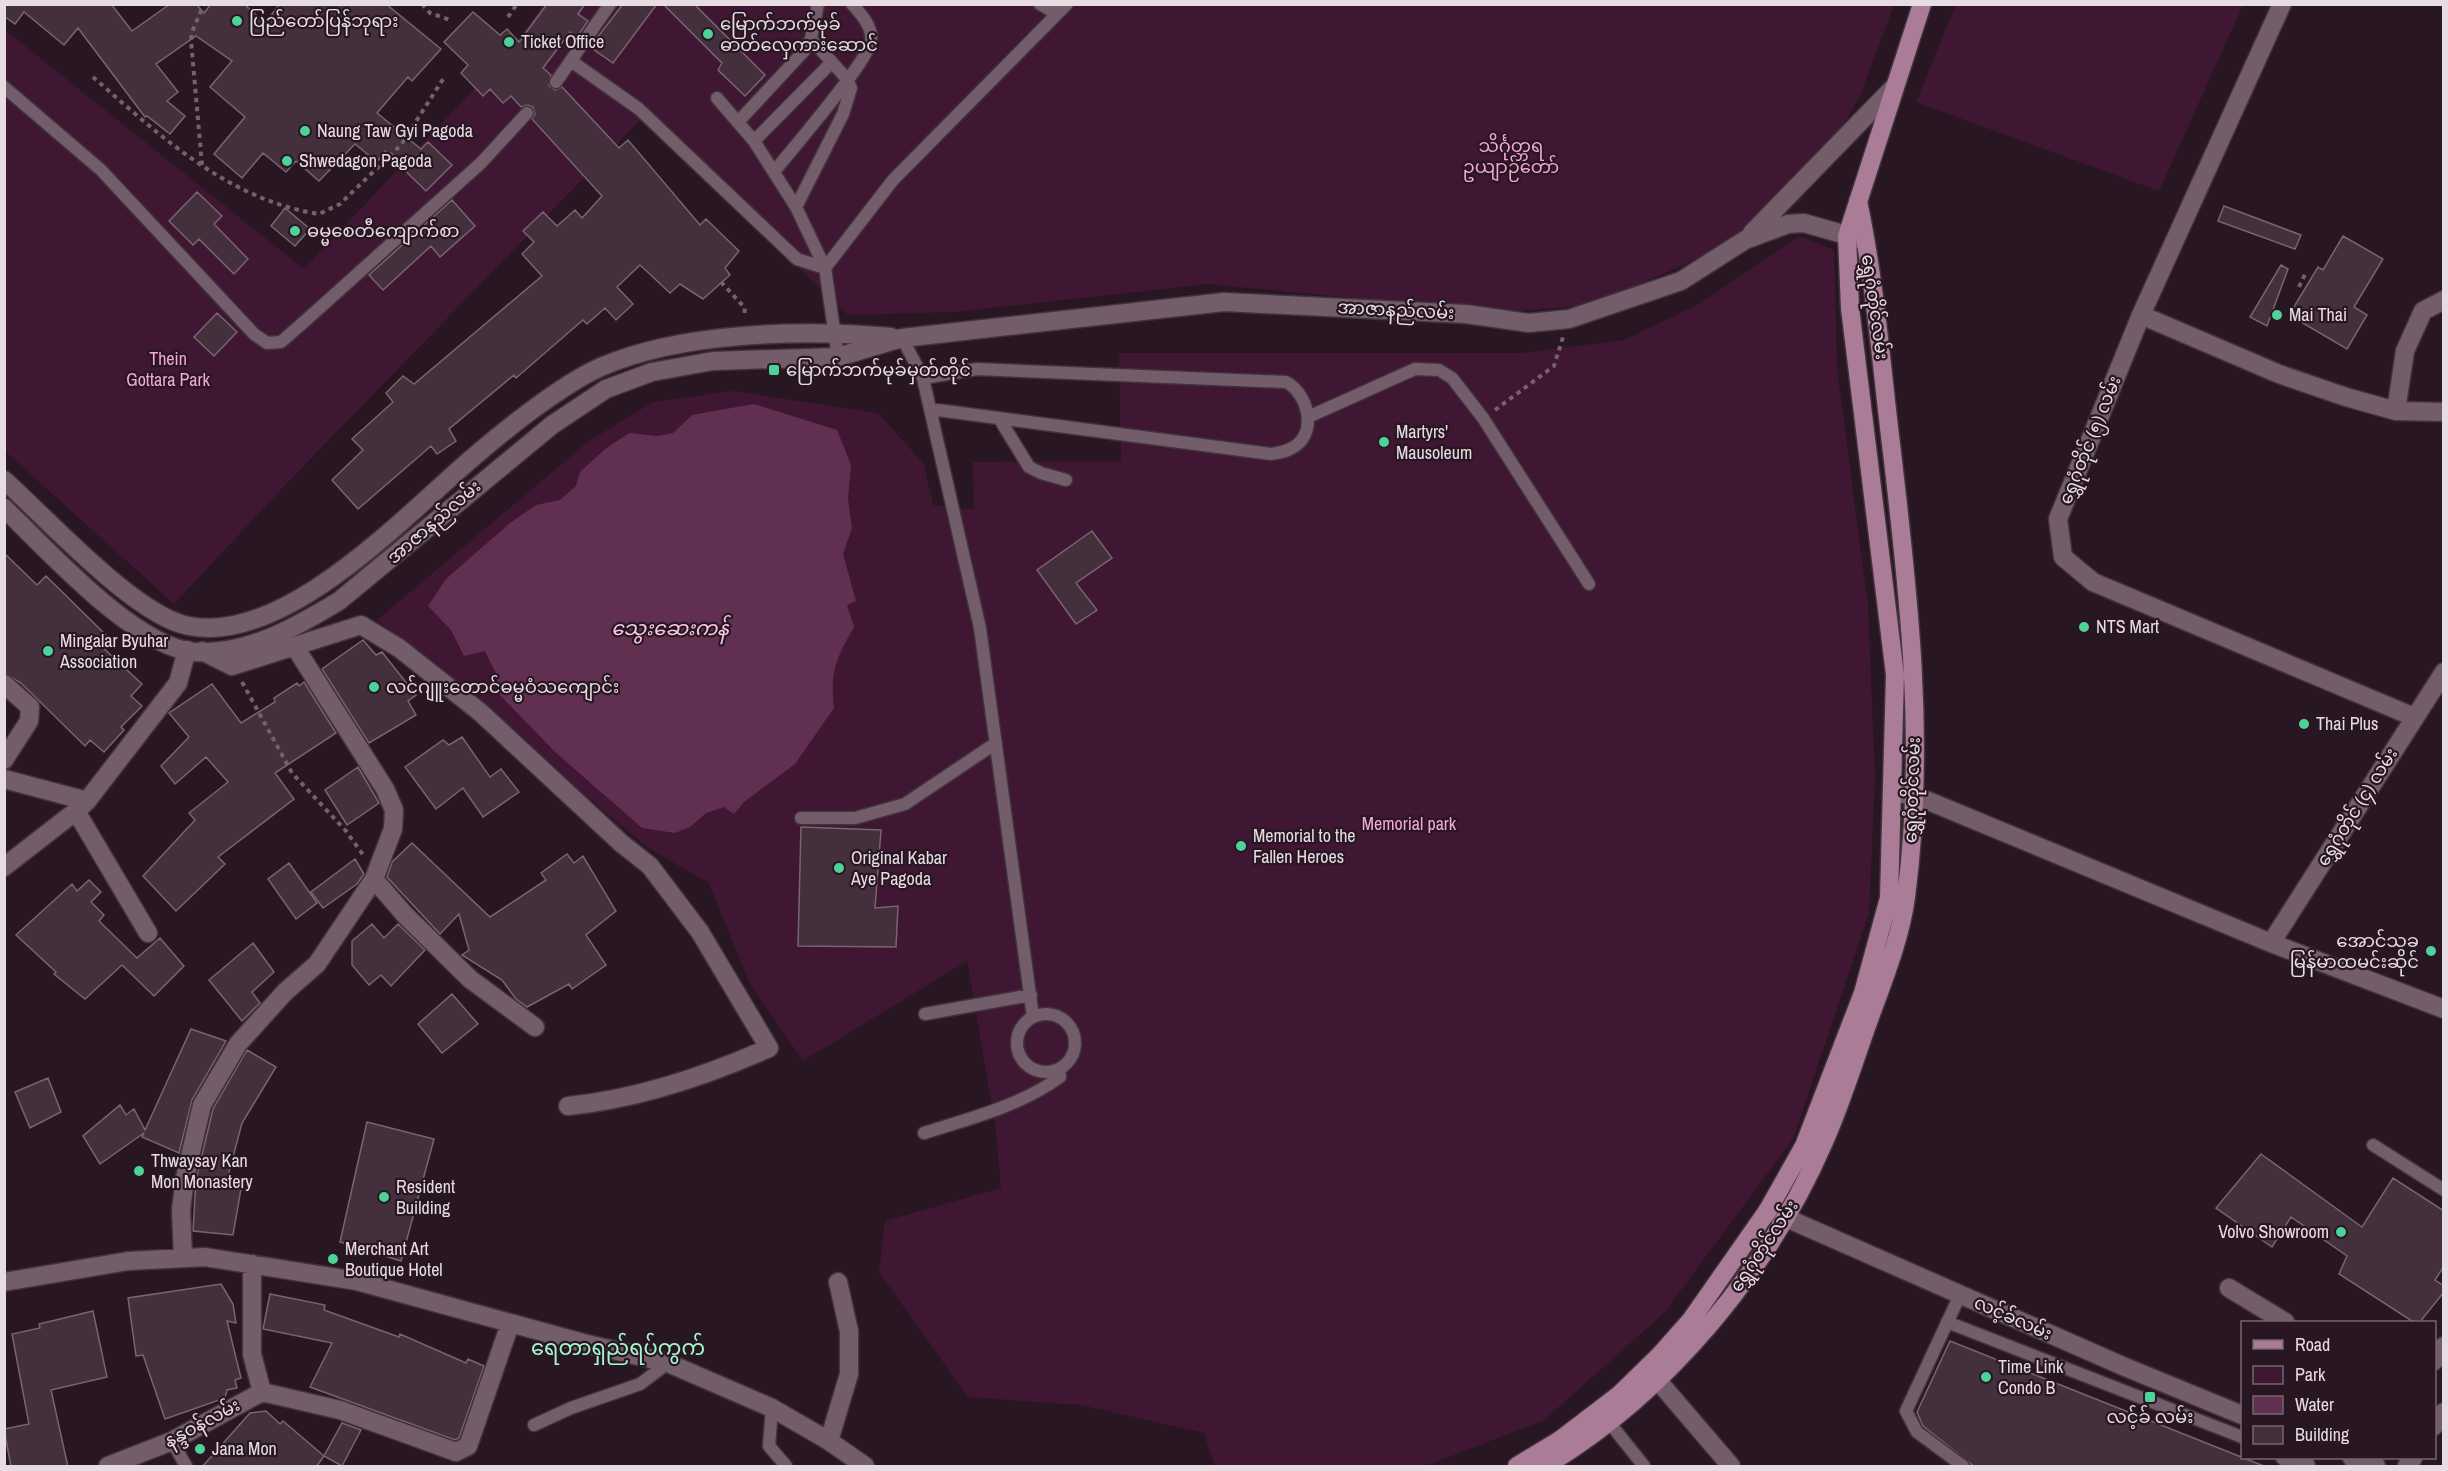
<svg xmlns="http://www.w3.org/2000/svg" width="2448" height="1471" font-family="'Archivo Narrow','Noto Sans Myanmar',sans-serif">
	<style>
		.green { fill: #3f1732 }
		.water { fill: #613051 }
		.building { fill: #43303c; stroke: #796471; stroke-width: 1.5 }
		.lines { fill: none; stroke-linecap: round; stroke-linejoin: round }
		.lane-casing { stroke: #40333b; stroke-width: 15 }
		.street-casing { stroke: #40333b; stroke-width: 21 }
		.secondary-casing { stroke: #40333b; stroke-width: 21 }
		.primary-casing { stroke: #40333b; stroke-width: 21 }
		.path { stroke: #71626b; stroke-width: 4; stroke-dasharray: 4.5 4.5; stroke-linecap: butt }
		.lane { stroke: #735d6a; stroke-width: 12 }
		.street { stroke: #735d6a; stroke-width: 18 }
		.secondary { stroke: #735d6a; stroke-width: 18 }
		.primary { stroke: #aa7c98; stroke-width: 18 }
		.poi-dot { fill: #4dd39a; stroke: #281722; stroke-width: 2 }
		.labels { text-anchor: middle; stroke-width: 4.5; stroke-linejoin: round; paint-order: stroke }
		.poi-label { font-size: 18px; fill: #e8dce3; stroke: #281722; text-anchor: start }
		.park-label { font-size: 18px; fill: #f6a6d8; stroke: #281722 }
		.street-label { font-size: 18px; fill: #e8dce3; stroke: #281722 }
		.water-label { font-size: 20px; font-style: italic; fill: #fac9e7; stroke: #281722 }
		.quarter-label { font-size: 21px; fill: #a3f7cd; stroke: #281722 }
	</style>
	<rect width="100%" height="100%" fill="#281722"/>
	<path class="green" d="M543,5h1351l-34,91 -60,106 -72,43 -135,60 -94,7 -291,-28 -254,28 -106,3 -206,-197 -354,364 -114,122 -169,-153v-421l299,239 205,-217z
		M1956,5v-1l287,1 -84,186 -243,-89z
		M1799,236l35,14 3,118 31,238 7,172 -6,135 -76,226 -129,174 -120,107 -118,46h-211l-11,-33 -123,-28 -113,-8 -89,-125 6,-51 116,-33 -6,-65 -28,-162 -164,100 -53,-77 -41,-101 -61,-35 -271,-228 212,-179 64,-39 79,-11 146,22 46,51 9,41 41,5 -1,-48 148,-1 -2,-108h404l101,-13 75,-36z"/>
	<path class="water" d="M754,404l83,26 14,35 -3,34 4,29 -9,26 13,47 -9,4 7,22c-18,32 -24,44 -20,81l-39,56 -51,38 -10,12 -10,-7 -18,6 -16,14 -15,6 -33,-5 -87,-76 -57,-59 -2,-19 -11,-23 -21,5 -13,-26 -23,-24 18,-27 64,-56 26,-18 24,-5 16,-14 4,-14 25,-23 24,-16 28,3 16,-3 19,-18z"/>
	<path class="building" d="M4,4h107l21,27 38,-27h26l8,9 7,-9h33l21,19 15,-19h106l55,45 -29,32 -4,-4 -31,36 44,36 7,-7 24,23 -26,26 -41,-40 -8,11 -22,-18 -36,37 -23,-20 -10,11 -23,-19 -21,25 -28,-24 31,-37 -35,-30 22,-26 -36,-25 -40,28 22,28 -11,9 18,15 -15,18 -23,-18 -2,1 -67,-89 -14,17 -40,-33 -9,12 -11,-8z
		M547,4h38l-7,10 10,7 -11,16 -7,-5 -27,36 8,7 -2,11 6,4 7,-3 57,61 9,-8 72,85 6,-6 33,32 -14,17 5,7 -27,24 -23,-15 -10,9 -30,-28 -23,22 16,17 -17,16 -11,-12 -18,16 -4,-4 -67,58 -2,-3 -65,54 7,12 -19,13 -6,-8 -73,63 -26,-29 31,-30 -11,-11 41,-37 -7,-9 17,-17 11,8 128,-108 -20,-22 12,-12 -11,-11 20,-19 14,14 18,-16 7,8 20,-22 -70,-77 3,-5 -2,-7 -5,-2 -7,2 -10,-11 -8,7 -13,-14 -7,7 -22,-23 7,-8 -24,-23 29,-30 27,23 7,-6 12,13z
		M623,4h34l-44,59 -23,-16z
		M663,4h31l71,71 -20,21 -27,-26 4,-7z
		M197,192l25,24 -8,8 34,35 -14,15 -35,-35 -6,6 -24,-24z
		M452,200l23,26 -35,31 -9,-11 -48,44 -14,-15z
		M2224,206l77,29 -6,14 -77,-28z
		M285,208l25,21 -15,17 -24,-20z
		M2343,236l40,23 -29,48 13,8 -20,34 -58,-34 29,-48 5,3z
		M2281,265l7,4 -21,57 -17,-9z
		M217,313l20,19 -23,24 -20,-19z
		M1092,531l20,27 -36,25 21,27 -21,14 -39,-54z
		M4,553l33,32 9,-9 60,59 -8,8 44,41 -11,12 11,10 -21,21 3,3 -20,22 -14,-12 -5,6 -64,-63 -17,-10z
		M363,640l13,15 6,-3 34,43 -8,6 8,14 -47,28 -47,-74z
		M304,682l32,51 -61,40 19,26 -76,58 7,7 -49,47 -33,-35 52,-56 -6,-7 39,-31 -22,-25 -31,27 -14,-18 28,-29 -20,-24 43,-29 29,39 34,-21 -1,-4 23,-15 2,3z
		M462,737l28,40 11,-8 18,23 -36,25 -20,-29 -27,21 -31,-42 38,-27 6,5z
		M358,767l21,36 -32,22 -22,-35z
		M801,827l80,3 -6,78 23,-2 -2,41 -98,-1z
		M412,843l78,74 56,-37 -5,-7 26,-19 7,9 9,-7 33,55 -30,24 20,30 -34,24 -3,-5 -42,23 -11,-8 -14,-19 -40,-25 7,-5 -10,-36 -19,20 -53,-57 5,-15z
		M355,859l9,15 -7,10 -34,24 -12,-16z
		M289,863l28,40 -21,16 -28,-40z
		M89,880l12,12 -10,10 13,13 -5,6 38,37 23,-20 24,28 -30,30 -32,-31 -37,34 -31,-25 2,-2 -40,-37 56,-51 5,7z
		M372,924l12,14 14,-14 27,26 -34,36 -10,-11 -12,10 -17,-20v-24z
		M253,943l21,29 -22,20 8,11 -18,18 -33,-41z
		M452,994l26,30 -36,29 -24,-29z
		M191,1029l35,12 -34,59 -13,53 -37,-16 2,-4 -44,31 -17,-28 37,-31 6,10 8,-6 11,21z
		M247,1050l29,17 -34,56 -17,64 16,2 -8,46 -40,-4 3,-51 17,-71z
		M48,1078l13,34 -31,16 -15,-36z
		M367,1122l67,17 -33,122 -61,-19z
		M2261,1154l101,73 31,-49 51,33v55l-9,14 9,6v6l-25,31h-4l-76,-49 8,-18 -56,-39 -19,30 -56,-39z
		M221,1284l12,20 3,19 -9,-2 14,57 -6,2 2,8 -10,2 -2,8 -60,21 -22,-64 -7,1 -8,-58z
		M270,1294l55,11 -1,5 75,27 1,-3 66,29 2,-4 16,7 -25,72 -4,2 -145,-53 22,-44 -69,-14z
		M93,1311l14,66 -56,13 17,77h-57l-7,-38 25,-5 -17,-90 28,-6 -1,-4z
		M1950,1341l314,125 -1,1h-288l-52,-41 -6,-14z
		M266,1411l14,13 3,-3 41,35 -8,11h-114l48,-54z
		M342,1423l19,7 -19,36 -18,-10z"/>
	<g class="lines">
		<defs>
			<path id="lane" d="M1040,4l17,10
				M571,61l68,48 158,150 28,9
				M556,82l54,-78
				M4,87l97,83 153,164 13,9 14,-1 24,-21 176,-158 46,-50
				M717,98l37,43 42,66 29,61
				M739,121l65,-70 7,-12 7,-35
				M754,141l78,-79
				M774,172c17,-22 94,-110 97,-131 2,-14 -10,-27 -19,-37
				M796,207l47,-93 8,-26 -4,-9 -36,-40
				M902,338l21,40 57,250 53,389
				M838,357l-13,-89 68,-88 174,-176
				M923,378l54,-9 309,13c23,12 33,54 4,67 -5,3 -13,4 -19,5l-341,-45
				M1308,417l107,-48 24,1 13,8 31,40 106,166
				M999,418l30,49 12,6 25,7
				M801,818h54l50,-14 91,-61
				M1017 1043a29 29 0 1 1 58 0a29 29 0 1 1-58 0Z
				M925,1014l106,-19
				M924,1133c47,-15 96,-27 136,-56l-1,-7
				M2373,1145l71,45
				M1960,1295l-54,116 11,21 46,34
				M1947,1322l295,115
				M772,1408l-3,38 17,20
				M1604,1416l40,50
				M534,1425l37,-17 69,-24 28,-21
				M172,1441l14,25
				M2282,1458l10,8"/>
			<path id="street" d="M2282,4l-141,311 -83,204 5,38 30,25 321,135
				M2141,315l138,59 67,23 50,14 48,1
				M2396,411l9,-60 18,-40 21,-11
				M202,651l30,15 129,-41 38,23 81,64 141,131 29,23 50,66 69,116c-63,28 -131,51 -201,58
				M4,684l26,23 -1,14 -25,39
				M4,779l83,22 91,-118 9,-33
				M1893,793l21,2 357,148 173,66
				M87,801l-11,10 72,122
				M4,867l72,-56
				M374,879l31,36 65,64 65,48
				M2271,943l173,-271
				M183,1257l-2,-47 4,-32 17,-73 36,-61 47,-52 32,-28 57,-85 19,-50 1,-19 -9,-21 -90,-142
				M252,1264v90l10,38
				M4,1282l124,-21 77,-4 152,24 226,62 85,20 104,45 57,33 36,25
				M2229,1288l56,34
				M1647,1368l84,98
				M262,1392l78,18 116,42 12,-6 42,-122
				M829,1441l20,-67v-43l-11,-49
				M108,1466l64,-25 90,-49"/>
			<path id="secondary" d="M1752,233l143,-147
				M4,480c43,38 131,136 185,146 95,19 215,-109 281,-166 32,-28 92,-76 131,-93 80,-35 203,-38 290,-30
				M4,508c43,41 131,140 191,144 53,3 101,-25 144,-51l213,-176 54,-36 46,-17 61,-11 125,-4 64,-19 322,-36 242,12 63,9 40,-4 112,-38 64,-41 43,-16 16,-1 56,16
				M1768,1210l357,157 117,48
				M2434,1361l10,-15
				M2434,1426l10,-14
				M2300,1458l6,8
				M2352,1458l24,8
				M2407,1466l6,-8"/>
			<path id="primary" d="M1517,1466l43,-26 59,-45 41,-40 31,-35 77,-110 36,-64 59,-153 26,-95 6,-223 -45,-367 -3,-72 75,-232
				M1545,1466c121,-72 223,-195 279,-324 16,-36 28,-74 41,-111 15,-43 35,-89 41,-134 20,-152 3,-302 -15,-453 -10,-82 -16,-163 -33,-243"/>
		</defs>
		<use href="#lane" class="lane-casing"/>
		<use href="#street" class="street-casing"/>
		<use href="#secondary" class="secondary-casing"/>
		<use href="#primary" class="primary-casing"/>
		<path class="path" d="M422,4l8,9 20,7
			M508,17l9,-13
			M93,77c66,58 135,123 226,137l21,-10 61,-59 44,-69
			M202,165l-11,-125 1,-8 12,-28
			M721,282l24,26 -1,9
			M2299,287l7,-15
			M1495,410l59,-44 9,-29
			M242,682l50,91 54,58 18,25"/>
		<use href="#lane" class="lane"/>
		<use href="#street" class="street"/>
		<use href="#secondary" class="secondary"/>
		<use href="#primary" class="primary"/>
	</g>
	<g class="poi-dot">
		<circle cx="237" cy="21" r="6"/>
		<circle cx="708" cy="34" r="6"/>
		<circle cx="509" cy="42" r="6"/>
		<circle cx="305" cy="131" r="6"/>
		<circle cx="287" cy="161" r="6"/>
		<circle cx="295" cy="231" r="6"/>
		<circle cx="2277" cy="315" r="6"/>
		<rect x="768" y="364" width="12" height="12" rx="3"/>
		<circle cx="1384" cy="442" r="6"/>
		<circle cx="2084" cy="627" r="6"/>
		<circle cx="48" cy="651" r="6"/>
		<circle cx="374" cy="687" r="6"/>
		<circle cx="2304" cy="724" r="6"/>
		<circle cx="1241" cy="846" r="6"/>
		<circle cx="839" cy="868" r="6"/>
		<circle cx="2431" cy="951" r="6"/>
		<circle cx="139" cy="1171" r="6"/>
		<circle cx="384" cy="1197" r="6"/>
		<circle cx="2341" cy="1232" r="6"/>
		<circle cx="333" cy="1259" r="6"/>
		<circle cx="1986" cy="1377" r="6"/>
		<rect x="2144" y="1391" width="12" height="12" rx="3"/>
		<circle cx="200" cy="1449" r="6"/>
	</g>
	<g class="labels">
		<g class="poi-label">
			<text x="249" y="27">ပြည်တော်ပြန်ဘုရား</text>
			<text x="720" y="30">မြောက်ဘက်မုခ်<tspan x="720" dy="21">ဓာတ်လှေကားဆောင်</tspan></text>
			<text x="521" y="48">Ticket Office</text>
			<text x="317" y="137">Naung Taw Gyi Pagoda</text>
			<text x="299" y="167">Shwedagon Pagoda</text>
			<text x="307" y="237">ဓမ္မစေတီကျောက်စာ</text>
			<text x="2289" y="321">Mai Thai</text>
			<text x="786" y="376">မြောက်ဘက်မုခ်မှတ်တိုင်</text>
			<text x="1396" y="438">Martyrs'<tspan x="1396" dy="21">Mausoleum</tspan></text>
			<text x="2096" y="633">NTS Mart</text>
			<text x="60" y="647">Mingalar Byuhar<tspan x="60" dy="21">Association</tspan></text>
			<text x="386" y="693">လင်ဂျူးတောင်ဓမ္မဝံသကျောင်း</text>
			<text x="2316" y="730">Thai Plus</text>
			<text x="1253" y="842">Memorial to the<tspan x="1253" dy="21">Fallen Heroes</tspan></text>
			<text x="851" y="864">Original Kabar<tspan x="851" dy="21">Aye Pagoda</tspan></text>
			<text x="2419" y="947" text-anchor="end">အောင်သုခ<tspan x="2419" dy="21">မြန်မာထမင်းဆိုင်</tspan></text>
			<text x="151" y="1167">Thwaysay Kan<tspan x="151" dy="21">Mon Monastery</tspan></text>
			<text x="396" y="1193">Resident<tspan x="396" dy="21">Building</tspan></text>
			<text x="2329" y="1238" text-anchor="end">Volvo Showroom</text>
			<text x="345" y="1255">Merchant Art<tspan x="345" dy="21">Boutique Hotel</tspan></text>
			<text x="1998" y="1373">Time Link<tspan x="1998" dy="21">Condo B</tspan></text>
			<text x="2150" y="1423" text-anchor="middle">လင့်ခ် လမ်း</text>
			<text x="212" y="1455">Jana Mon</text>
		</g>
		<g class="park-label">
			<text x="1511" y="152">သိင်္ဂုတ္တရ<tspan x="1511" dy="21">ဥယျာဉ်တော်</tspan></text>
			<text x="168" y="365">Thein<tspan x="168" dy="21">Gottara Park</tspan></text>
			<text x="1409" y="830">Memorial park</text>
		</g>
		<g class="street-label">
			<text transform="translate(1875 307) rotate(82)" y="6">ရွှေဂုံတိုင်လမ်း</text>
			<text transform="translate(1396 310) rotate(3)" y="6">အာဇာနည်လမ်း</text>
			<text transform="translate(2090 440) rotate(-68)" y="6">ရွှေဂုံတိုင် (၅) လမ်း</text>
			<text transform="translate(434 522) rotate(-41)" y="6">အာဇာနည်လမ်း</text>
			<text transform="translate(1912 790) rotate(-88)" y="6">ရွှေဂုံတိုင်လမ်း</text>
			<text transform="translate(2357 807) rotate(-58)" y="6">ရွှေဂုံတိုင် (၄) လမ်း</text>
			<text transform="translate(1764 1246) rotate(-56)" y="6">ရွှေဂုံတိုင်လမ်း</text>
			<text transform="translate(2013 1318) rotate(24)" y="6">လင့်ခ်လမ်း</text>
			<text transform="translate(202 1423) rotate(-28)" y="6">နန္ဒဝန်လမ်း</text>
		</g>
		<g class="water-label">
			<text x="670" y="635">သွေးဆေးကန်</text>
		</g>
		<g class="quarter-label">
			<text x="618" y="1355">ရေတာရှည်ရပ်ကွက်</text>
		</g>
	</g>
	<rect width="2448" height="1471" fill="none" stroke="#e8dce3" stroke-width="12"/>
	<rect x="2241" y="1321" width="195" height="138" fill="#281722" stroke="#75666f" stroke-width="1.5"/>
	<rect x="2253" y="1340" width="30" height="9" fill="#aa7c98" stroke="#75666f" stroke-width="1.5"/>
	<text x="2295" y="1351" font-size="18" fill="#e8dce3">Road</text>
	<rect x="2253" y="1366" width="30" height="18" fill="#3f1732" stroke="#75666f" stroke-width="1.5"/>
	<text x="2295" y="1381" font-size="18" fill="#e8dce3">Park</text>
	<rect x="2253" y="1396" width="30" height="18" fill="#613051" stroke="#75666f" stroke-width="1.5"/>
	<text x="2295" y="1411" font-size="18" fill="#e8dce3">Water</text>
	<rect x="2253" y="1426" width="30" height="18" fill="#43303c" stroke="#75666f" stroke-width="1.5"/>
	<text x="2295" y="1441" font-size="18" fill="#e8dce3">Building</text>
</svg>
